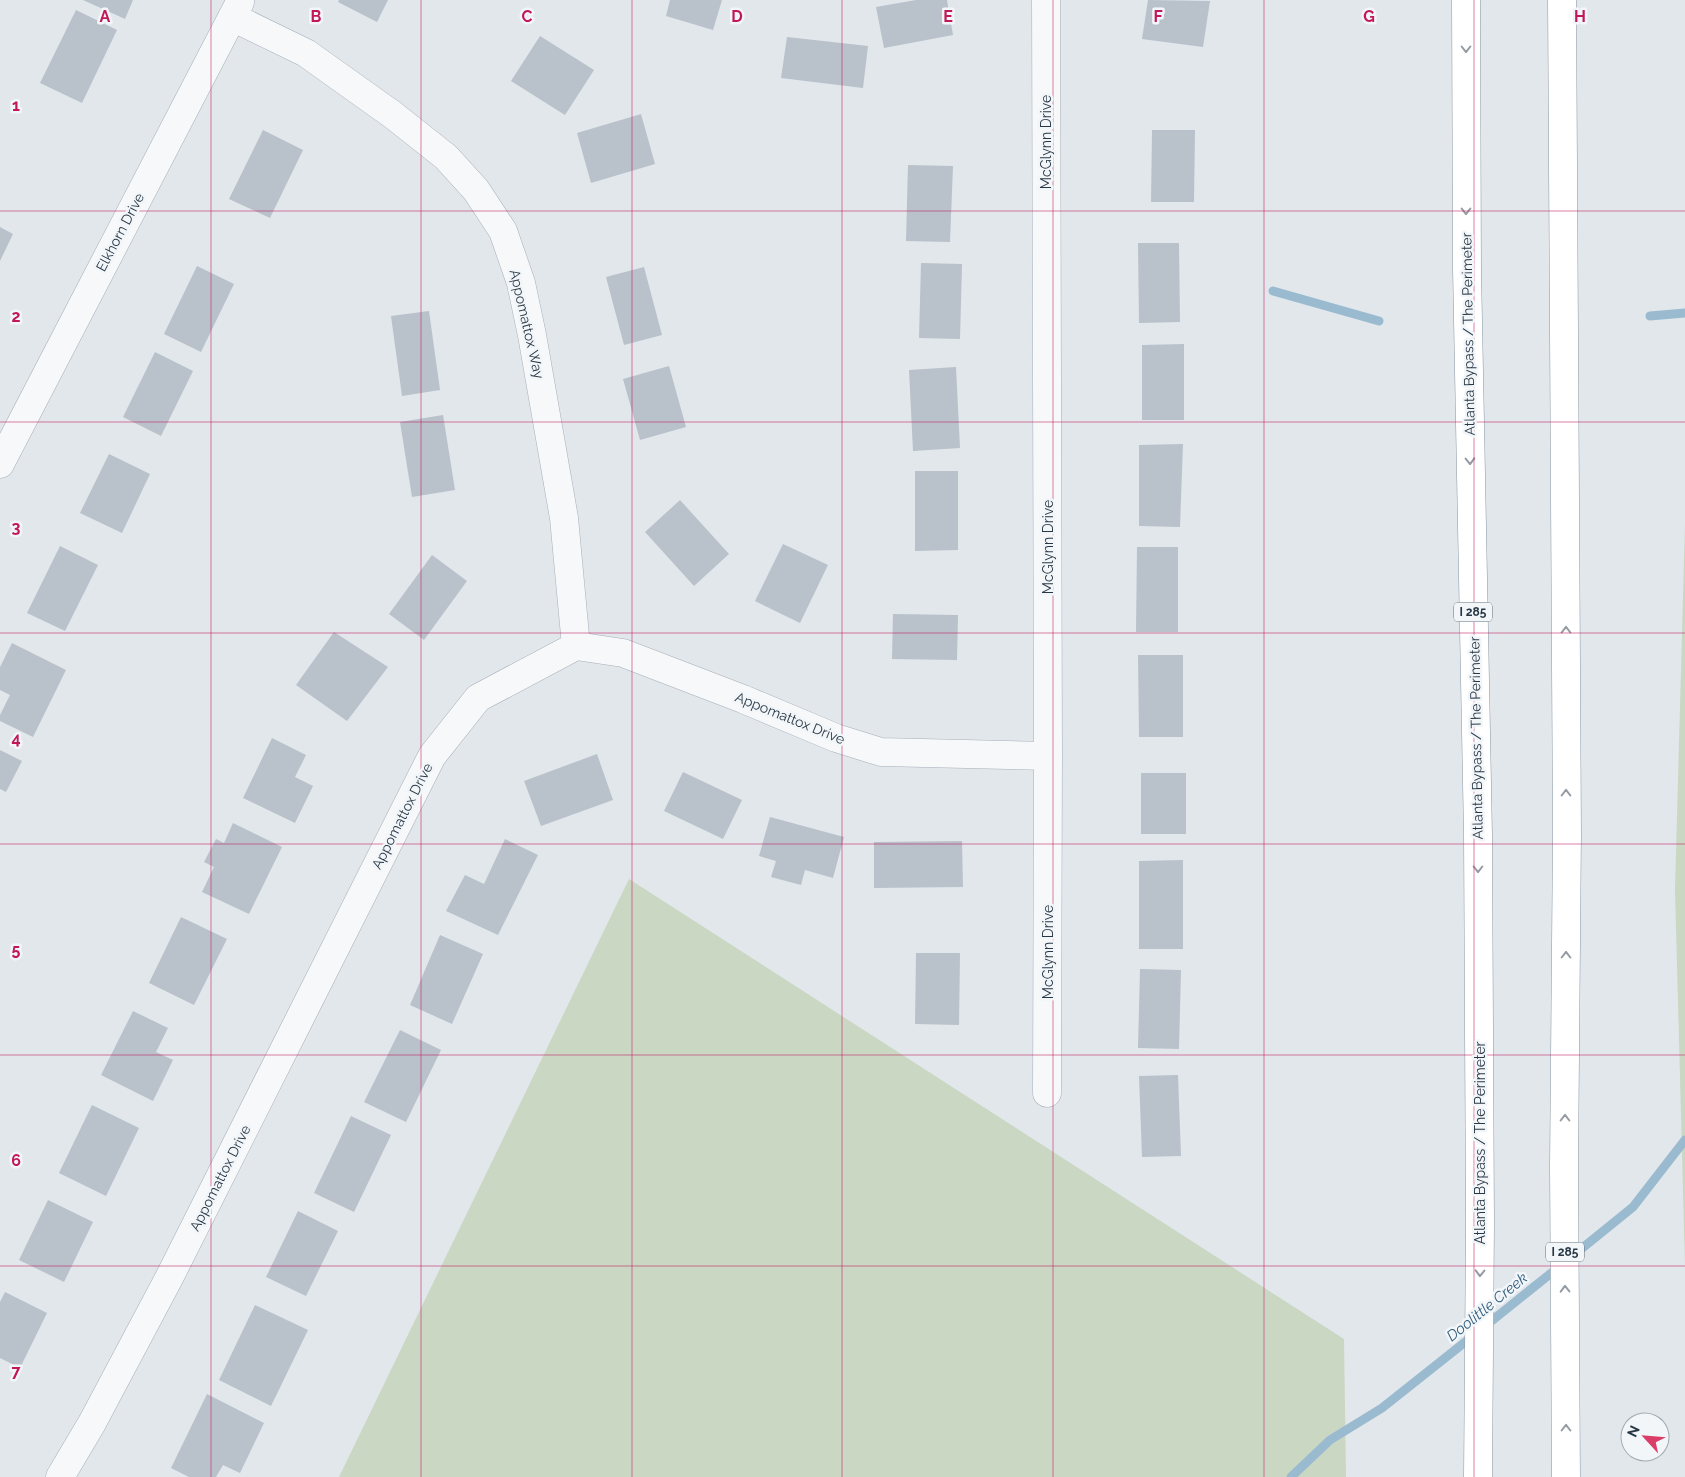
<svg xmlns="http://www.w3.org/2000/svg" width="1685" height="1477" viewBox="0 0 1685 1477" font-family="Raleway,sans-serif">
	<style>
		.green { fill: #cad7c3 }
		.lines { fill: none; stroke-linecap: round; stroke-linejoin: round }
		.stream { stroke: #9abbcf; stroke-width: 9 }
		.building { fill: #b9c1ca }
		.minor-casing { stroke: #a6afb7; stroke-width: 29 }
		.highway-casing { stroke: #8897a4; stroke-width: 29 }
		.minor { stroke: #f6f8fa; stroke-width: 28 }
		.highway { stroke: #fff; stroke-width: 28 }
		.oneway { stroke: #949ba2 }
		.grid { fill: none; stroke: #c2185b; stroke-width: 1; stroke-opacity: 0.55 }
		.labels { text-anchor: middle; stroke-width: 5; stroke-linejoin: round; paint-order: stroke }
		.shield { fill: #f2f6f9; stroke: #65707c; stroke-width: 1 }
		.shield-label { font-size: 12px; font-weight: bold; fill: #283746 }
		.street-label { font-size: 14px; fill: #283746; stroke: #f2f6f9 }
		.water-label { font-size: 15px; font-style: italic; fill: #2e5c7e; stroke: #f2f6f9 }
		.grid-label { font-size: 16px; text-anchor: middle; font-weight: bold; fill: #c2185b; stroke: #f2f6f9; stroke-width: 5; stroke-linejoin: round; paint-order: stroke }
	</style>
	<rect width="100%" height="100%" fill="#e2e7ec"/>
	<!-- green -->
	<path class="green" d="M1685,524V1266L1675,889Z
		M629,879L1344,1339L1346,1477H339Z"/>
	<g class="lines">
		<!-- stream -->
		<path class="stream" d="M1273,291L1379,321
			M1650,316L1685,313
			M1570,1258L1633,1207L1685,1140
			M1484,1327L1560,1266
			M1291,1477L1330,1440L1382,1408L1474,1335"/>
	</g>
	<!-- building -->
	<path class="building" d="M83,0H133L125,19Z
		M339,0H388L377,22L338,2Z
		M670,0H722L713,30L666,16Z
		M916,0H947L953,35L884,48L876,7Z
		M1148,0L1210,1L1203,47L1142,39Z
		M76,10L117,30L82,103L40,83Z
		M540,36L594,70L565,115L511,81Z
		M787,37L868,46L863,88L781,78Z
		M641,114L655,164L591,183L577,133Z
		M263,130L303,150L270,218L229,199Z
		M1152,130H1195L1194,202H1151Z
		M908,165L953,166L950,242L906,241Z
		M0,227L13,234L0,261Z
		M1138,243H1179L1180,322L1139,323Z
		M921,263L962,264L960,339L919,338Z
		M197,266L234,284L201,352L164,334Z
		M644,267L662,335L624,345L606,277Z
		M429,311L440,390L402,396L391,316Z
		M1184,344V420H1142V345Z
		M155,352L193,371L161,436L123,417Z
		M669,366L686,427L640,440L623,379Z
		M956,367L960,448L913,451L909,370Z
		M443,415L455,490L412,497L400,422Z
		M1183,444L1180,527L1139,526V445Z
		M109,454L150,474L122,533L80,513Z
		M915,471H958V550L915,551Z
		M680,500L729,554L694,586L645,532Z
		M783,544L828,565L800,623L755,601Z
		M60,546L98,565L65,631L27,613Z
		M1137,547H1178V632H1136Z
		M432,555L467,581L424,640L389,614Z
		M893,614L958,615L957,660L892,659Z
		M334,632L388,667L347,721L296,685Z
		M12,643L66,670L33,737L0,721V715L10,695L0,690V667Z
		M1138,655H1183V737H1139Z
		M272,738L306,755L295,777L313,786L295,823L243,798Z
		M0,750L22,761L6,792L0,789Z
		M597,754L613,800L541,826L524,781Z
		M683,772L742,800L723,839L664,811Z
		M1141,773H1186V834H1141Z
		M770,817L844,837L833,878L805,870L801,885L771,877L776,861L759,856Z
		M233,823L282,847L249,914L202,892L214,867L204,862L216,839L224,843Z
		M505,839L538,855L498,935L446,911L465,875L484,884Z
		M962,841L963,887L874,888V842Z
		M1183,860V949H1139V861Z
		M181,917L227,939L194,1005L149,983Z
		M440,935L483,954L452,1024L410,1005Z
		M916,953H960L959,1025L915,1024Z
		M1140,969L1181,970L1179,1049L1138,1048Z
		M133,1011L168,1028L156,1052L173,1060L153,1101L101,1075Z
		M400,1030L441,1050L406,1122L364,1102Z
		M1178,1075L1181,1156L1142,1157L1139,1076Z
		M92,1105L139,1128L106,1196L59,1173Z
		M351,1116L391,1135L354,1212L314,1193Z
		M48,1200L93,1222L64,1282L19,1260Z
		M298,1211L338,1231L306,1296L266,1277Z
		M5,1292L47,1313L20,1368L0,1358V1302Z
		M255,1305L308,1330L271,1406L219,1380Z
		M207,1394L264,1423L240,1473L223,1465L216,1477H189L171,1468Z"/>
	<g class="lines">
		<!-- minor casing -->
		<g class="minor-casing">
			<path id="minor" d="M1046,0L1048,756L1047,1093
				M232,17L306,53L393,115L446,157L476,190L503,231L521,283L532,335L564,518L576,646
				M0,464L240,2
				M60,1477L92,1423L169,1278L432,756L478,698L576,646L623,653L743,699L836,738L881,752L1048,756"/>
		</g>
		<!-- highway casing -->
		<g class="highway-casing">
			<path id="highway" d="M1466,0L1467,269L1478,835L1480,1224L1478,1477
				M1562,0L1567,833L1564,1167L1566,1477"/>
		</g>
		<!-- minor -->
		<use href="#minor" class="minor"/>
		<!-- highway -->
		<use href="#highway" class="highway"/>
	</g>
	<!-- one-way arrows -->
	<defs><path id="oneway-chevron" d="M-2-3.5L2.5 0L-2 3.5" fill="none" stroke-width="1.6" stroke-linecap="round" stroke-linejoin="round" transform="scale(1.25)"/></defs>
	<g class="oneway">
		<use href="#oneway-chevron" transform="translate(1466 49) rotate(90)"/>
		<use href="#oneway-chevron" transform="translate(1466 211) rotate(90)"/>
		<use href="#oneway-chevron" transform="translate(1470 461) rotate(89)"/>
		<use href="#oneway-chevron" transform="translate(1566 630) rotate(-90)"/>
		<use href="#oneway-chevron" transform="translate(1566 793) rotate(-90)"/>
		<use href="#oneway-chevron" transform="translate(1478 869) rotate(90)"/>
		<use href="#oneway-chevron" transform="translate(1566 955) rotate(-90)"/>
		<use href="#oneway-chevron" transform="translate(1565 1118) rotate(-90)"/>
		<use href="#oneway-chevron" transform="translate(1480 1273) rotate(91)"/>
		<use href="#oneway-chevron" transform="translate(1565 1289) rotate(-91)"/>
		<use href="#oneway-chevron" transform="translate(1566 1428) rotate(-90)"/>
	</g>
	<!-- grid -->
	<path class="grid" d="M211,0V1477M421,0V1477M632,0V1477M842,0V1477M1053,0V1477M1264,0V1477M1474,0V1477M0,211H1685M0,422H1685M0,633H1685M0,844H1685M0,1055H1685M0,1266H1685"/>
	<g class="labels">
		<!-- shield labels -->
		<g class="shield">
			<rect x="1454" y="602.5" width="38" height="19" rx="4"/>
			<rect x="1546" y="1242.5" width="38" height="19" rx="4"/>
		</g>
		<g class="shield-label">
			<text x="1473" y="616">I 285</text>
			<text x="1565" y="1256">I 285</text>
		</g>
		<!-- street labels -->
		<g class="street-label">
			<text transform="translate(1046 142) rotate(-90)" y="5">McGlynn Drive</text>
			<text transform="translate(120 232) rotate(-62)" y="5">Elkhorn Drive</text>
			<text transform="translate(527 324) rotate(77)" y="5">Appomattox Way</text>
			<text transform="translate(1468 334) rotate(-91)" y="5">Atlanta Bypass / The Perimeter</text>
			<text transform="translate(1048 547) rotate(-90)" y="5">McGlynn Drive</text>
			<text transform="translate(790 718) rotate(22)" y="5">Appomattox Drive</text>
			<text transform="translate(1476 738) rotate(-91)" y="5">Atlanta Bypass / The Perimeter</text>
			<text transform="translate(402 816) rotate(-63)" y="5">Appomattox Drive</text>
			<text transform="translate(1048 952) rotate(-90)" y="5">McGlynn Drive</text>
			<text transform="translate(1480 1143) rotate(-90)" y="5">Atlanta Bypass / The Perimeter</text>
			<text transform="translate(220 1178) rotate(-63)" y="5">Appomattox Drive</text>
		</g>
		<!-- water labels -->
		<g class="water-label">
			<text transform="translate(1487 1307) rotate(-39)" y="5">Doolittle Creek</text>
		</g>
	</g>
	<g class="grid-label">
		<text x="105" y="22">A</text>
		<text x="316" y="22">B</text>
		<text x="527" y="22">C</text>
		<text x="737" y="22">D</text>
		<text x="948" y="22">E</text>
		<text x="1158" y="22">F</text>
		<text x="1369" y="22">G</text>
		<text x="1580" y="22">H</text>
		<text x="16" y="111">1</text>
		<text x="16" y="322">2</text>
		<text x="16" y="533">3</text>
		<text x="16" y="744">4</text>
		<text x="16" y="955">5</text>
		<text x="16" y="1166">6</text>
		<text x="16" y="1377">7</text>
	</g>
	<!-- north arrow -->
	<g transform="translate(1645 1437) rotate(296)"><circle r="24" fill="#f2f6f9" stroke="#a1aab1"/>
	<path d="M0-4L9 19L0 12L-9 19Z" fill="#db3d69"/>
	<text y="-8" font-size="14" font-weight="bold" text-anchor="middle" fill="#283746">N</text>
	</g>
</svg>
